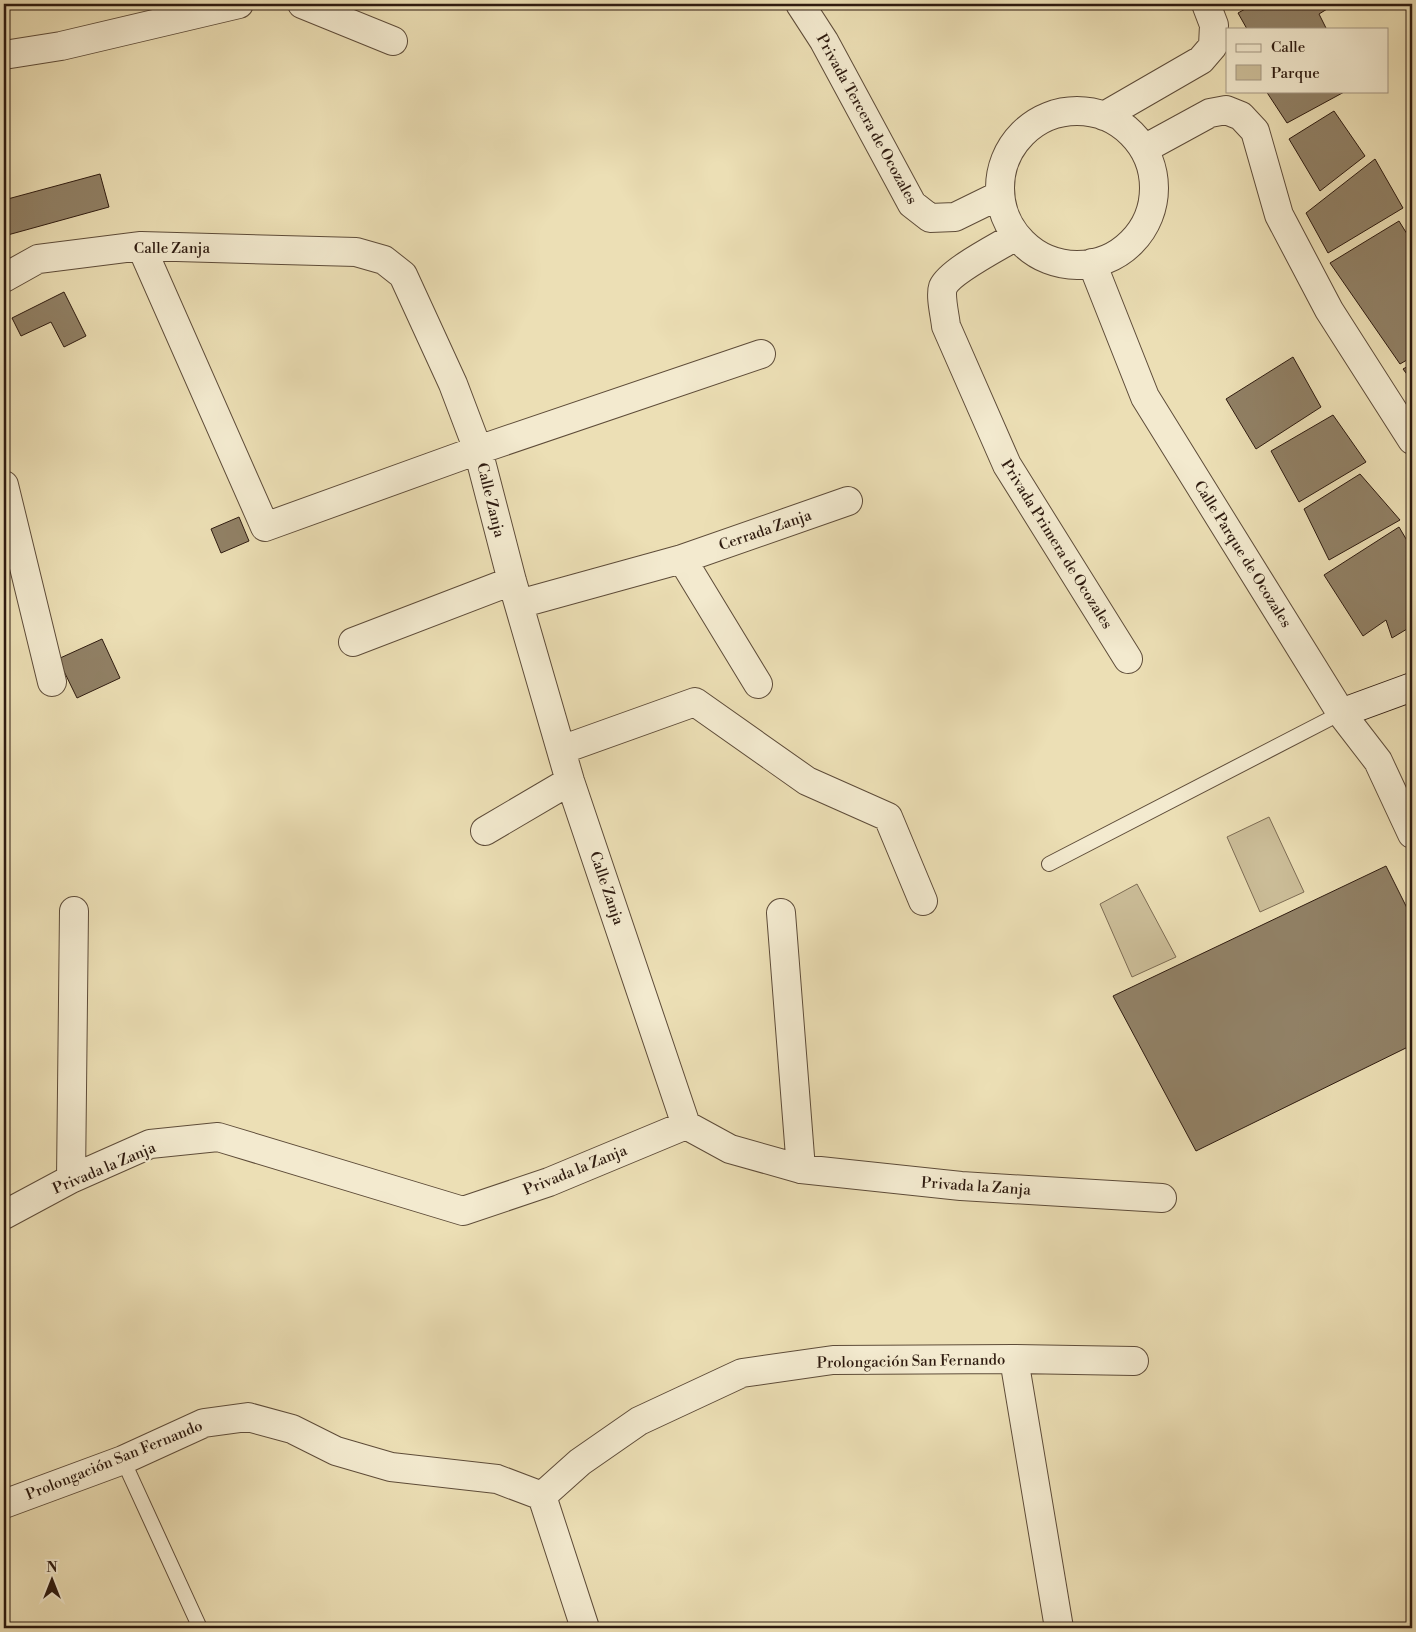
<svg xmlns="http://www.w3.org/2000/svg" width="1416" height="1632" viewBox="0 0 1416 1632" font-family="'Libre Bodoni',serif">
	<style>
		.green { fill: #ccbe99; stroke: #7d6c54 }
		.building { fill: #918166; stroke: #2e1b10 }
		.lines { fill: none; stroke-linecap: round; stroke-linejoin: round }
		.lane-casing { stroke: #5e4c39; stroke-width: 16 }
		.street-casing { stroke: #5e4c39; stroke-width: 30 }
		.secondary-casing { stroke: #2e1b10; stroke-width: 30 }
		.lane { stroke: #f3eacf; stroke-width: 14 }
		.street { stroke: #f3eacf; stroke-width: 28 }
		.secondary { stroke: #f3eacf; stroke-width: 28 }
		.labels { text-anchor: middle; stroke-width: 4.5; stroke-linejoin: round; paint-order: stroke }
		.street-label { font-size: 15px; fill: #2e1b10; stroke: #f3eacf }
	</style>
	<rect width="100%" height="100%" fill="#ecdfb5"/>
	<filter id="stains"><feTurbulence type="fractalNoise" baseFrequency=".004" numOctaves="4"/><feColorMatrix values="0 0 0 0 .2 0 0 0 0 .09 0 0 0 0 .02 0 0 0 .5 -.17"/></filter>
	<radialGradient id="worn" r=".72"><stop offset=".6" stop-color="#630" stop-opacity="0"/><stop offset="1" stop-color="#630" stop-opacity=".3"/></radialGradient>
	<!-- green -->
	<path class="green" d="M1269,817L1304,892L1260,912L1227,837Z
		M1137,884L1176,957L1132,977L1100,904Z"/>
	<!-- building -->
	<path class="building" d="M1254,4H1330L1332,6L1319,14L1326,28L1324,29H1247L1238,13Z
		M1266,91H1346L1287,123Z
		M1334,111L1365,156L1320,191L1289,139Z
		M1375,159L1403,208L1328,253L1306,213Z
		M100,174L109,207L4,236V200Z
		M1399,221L1412,242V357L1400,364L1330,263Z
		M64,292L86,336L64,347L51,322L21,336L12,318Z
		M1293,357L1321,407L1256,449L1226,399Z
		M1412,364V381L1403,369Z
		M1333,415L1366,462L1299,502L1271,451Z
		M1360,474L1400,520L1329,560L1304,509Z
		M239,517L249,541L221,553L211,529Z
		M1399,527L1412,549V626L1392,638L1386,620L1363,636L1324,575Z
		M102,639L120,678L77,698L58,659Z
		M1386,866L1412,918V1045L1196,1151L1113,996Z"/>
	<g class="lines">
		<!-- lane casing -->
		<g class="lane-casing">
			<path id="lane" d="M1049,864L1341,713
				M123,1460L200,1628"/>
		</g>
		<!-- street casing -->
		<g class="street-casing">
			<path id="street" d="M302,4L393,41
				M800,4L824,41L912,204L930,218L955,217L1000,195
				M4,55L61,46L239,4
				M1000 188a77 77 0 1 1 154 0a77 77 0 1 1-154 0Z
				M1104,116L1201,60L1213,46L1214,25L1206,4
				M1144,149L1210,113L1226,110L1241,116L1255,131L1279,215L1329,310L1412,440
				M1016,236C1000,246 950,271 943,287C940,296 945,316 946,326L1007,465L1128,659
				M141,246L265,527L478,450L761,354
				M1092,263L1145,397L1341,713L1378,761L1412,834
				M4,278L38,259L141,246L356,252L384,260L403,275L453,384L478,450L512,581L570,781L686,1125
				M4,485L52,682
				M682,559L758,684
				M519,604L682,559L848,501
				M353,642L512,581
				M561,750L695,702L807,781L888,817L923,901
				M485,831L570,781
				M781,913L801,1169
				M71,1179L74,911
				M4,1215L71,1179L150,1144L218,1137L463,1211L549,1182L686,1125L730,1149L801,1169L961,1186L1162,1198
				M1014,1359L1059,1628
				M542,1496L585,1628
				M4,1504L123,1460L204,1423L248,1417L292,1429L336,1451L391,1467L497,1479L542,1496L580,1462L639,1421L742,1373L833,1360L1014,1359L1134,1361"/>
		</g>
		<!-- secondary casing -->
		<g class="secondary-casing">
			<path id="secondary" d="M1341,713L1412,687"/>
		</g>
		<!-- lane -->
		<use href="#lane" class="lane"/>
		<!-- street -->
		<use href="#street" class="street"/>
		<!-- secondary -->
		<use href="#secondary" class="secondary"/>
	</g>
	<g class="labels">
		<!-- street labels -->
		<g class="street-label">
			<text transform="translate(867 119) rotate(61)" y="5">Privada Tercera de Ocozales</text>
			<text x="172" y="253">Calle Zanja</text>
			<text transform="translate(491 500) rotate(76)" y="5">Calle Zanja</text>
			<text transform="translate(765 530) rotate(-19)" y="5">Cerrada Zanja</text>
			<text transform="translate(1057 544) rotate(58)" y="5">Privada Primera de Ocozales</text>
			<text transform="translate(1243 554) rotate(58)" y="5">Calle Parque de Ocozales</text>
			<text transform="translate(607 888) rotate(71)" y="5">Calle Zanja</text>
			<text transform="translate(104 1168) rotate(-23)" y="5">Privada la Zanja</text>
			<text transform="translate(575 1170) rotate(-22)" y="5">Privada la Zanja</text>
			<text transform="translate(976 1186) rotate(4)" y="5">Privada la Zanja</text>
			<text transform="translate(911 1361) rotate(-1)" y="5">Prolongación San Fernando</text>
			<text transform="translate(114 1460) rotate(-22)" y="5">Prolongación San Fernando</text>
		</g>
	</g>
	<!-- margin -->
	<rect width="1416" height="1632" fill="none" stroke="#ecdfb5" stroke-width="20"/>
	<rect x="5" y="5" width="1406" height="1622" fill="none" stroke="#2e1b10" stroke-width="2.5"/>
	<rect x="10" y="10" width="1396" height="1612" fill="none" stroke="#2e1b10"/>
	<!-- legend -->
	<rect x="1226" y="28" width="162" height="65" fill="#f3eacf" stroke="#a49783"/>
	<rect x="1236" y="44" width="25" height="8" fill="#f3eacf" stroke="#a49783"/>
	<text x="1271" y="52" font-size="15" fill="#2e1b10">Calle</text>
	<rect x="1236" y="65" width="25" height="15" fill="#ccbe99" stroke="#a49783"/>
	<text x="1271" y="78" font-size="15" fill="#2e1b10">Parque</text>
	<!-- north arrow -->
	<g transform="translate(52 1580)" stroke="#f3eacf" stroke-width="4" paint-order="stroke">
	<path d="M0-4L9 19L0 12L-9 19Z" fill="#2e1b10"/>
	<text y="-8" font-size="14" font-weight="bold" text-anchor="middle" fill="#2e1b10">N</text>
	</g>
	<rect width="100%" height="100%" filter="url(#stains)"/>
	<rect width="100%" height="100%" fill="url(#worn)"/>
</svg>
